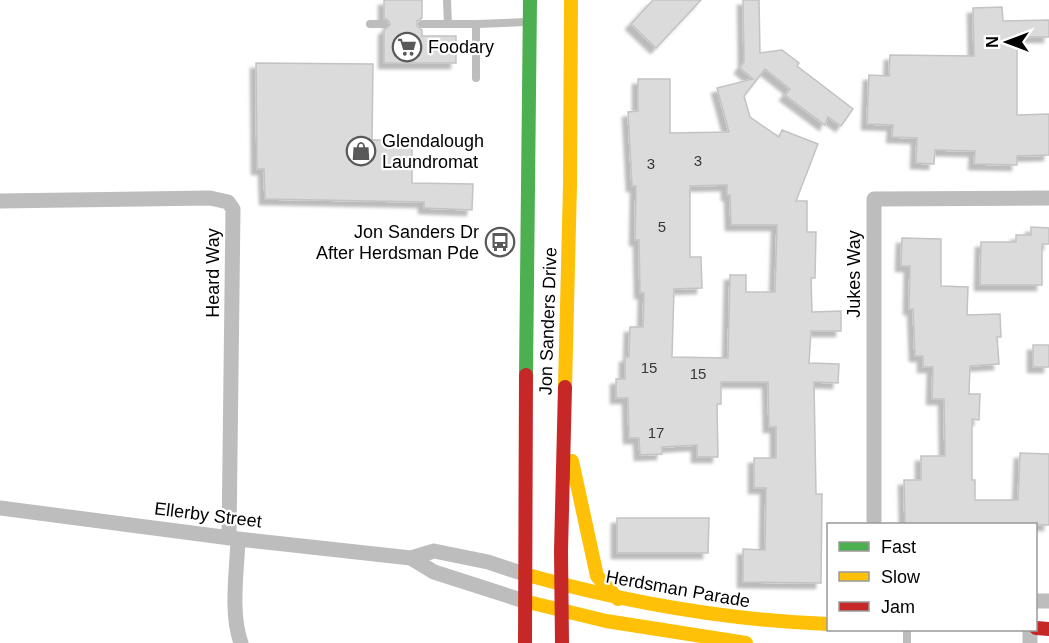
<svg xmlns="http://www.w3.org/2000/svg" width="1049" height="643" viewBox="0 0 1049 643" font-family="Helvetica,sans-serif">
	<style>
		.building { fill: #dbdbdb; stroke: #c3c3c3; stroke-width: 1.5; fill-rule: evenodd; filter: url(#shadow) }
		.lines { fill: none; stroke-linecap: round; stroke-linejoin: round }
		.lane { stroke: #bdbdbd; stroke-width: 8 }
		.street { stroke: #bdbdbd; stroke-width: 15 }
		.fast { stroke: #4caf50; stroke-width: 14 }
		.slow { stroke: #ffc107; stroke-width: 14 }
		.jam { stroke: #c62828; stroke-width: 14 }
		.labels { text-anchor: middle; stroke-width: 4.5; stroke-linejoin: round; paint-order: stroke }
		.number-label { font-size: 15px; fill: #373737 }
		.poi-label { font-size: 18px; fill: #000; stroke: #fff; text-anchor: start }
		.street-label { font-size: 18px; fill: #000; stroke: #fff }
	</style>
	<defs>
		<filter id="shadow"><feDropShadow dx="-5.5" dy="5.5" stdDeviation="1.5" flood-color="#0004"/></filter>
	</defs>
	<rect width="100%" height="100%" fill="#fff"/>
	<!-- building -->
	<path class="building" d="M384,0H422V18L417,21V26L422,30V36H456V63H384V30L390,25L389,21L384,18Z
		M653,0H701L656,48L631,24Z
		M743,0H759L760,53L782,50L799,63L797,66L853,109L841,126L828,117L825,125L785,95L790,89L765,69L744,96L750,117L779,137L782,130L818,144L796,201H807V232H816L815,278H811L812,312L841,311V331H811L809,363L839,364L838,383L814,382L816,494H822L821,583L743,582V549L765,550L766,488H754V458H776V427H769L768,382H721V404H717L718,457H697V445L662,447V454L640,455L639,438H629L628,398H616V379H625V357H629L630,327H643L644,293H640L639,240H635L636,186H632L628,112L638,111V79H670V133L729,132L717,88L753,79L740,68L744,62ZM727,185V195H730L731,225H777L775,292H746V275H730L728,358L672,357L674,289L702,288L701,257H690V186Z
		M1002,7L1003,21L1049,20V37H1024V40H1017V115L1049,114V155L1017,156V165L974,164L975,151L935,150L934,164L916,163L917,138L892,137L893,125L867,124L869,75L889,76L890,55L974,56L973,8Z
		M256,63L373,64L372,140H412V183L473,184L472,210L424,208V202L265,199L264,169H257Z
		M1031,227L1049,228V244H1042V285H980L981,242H1016V235H1031Z
		M902,238L941,239V286L968,287L967,315L1000,314L1001,337H997L999,364L970,366L969,394H980L979,420L972,419V480H975V500H1018L1020,453L1049,454V525L905,524L904,480H921V456H945L944,399H932L933,367H923V356H915L913,309H909L910,266H901Z
		M1033,345H1049V367H1033Z
		M617,518H709L708,553H617Z"/>
	<g class="lines">
		<!-- lane -->
		<path class="lane" d="M447,0L448,24
			M370,24H384
			M422,24H476
			M476,78V24L526,22
			M907,630V643"/>
		<!-- street -->
		<path class="street" d="M0,201L210,198L228,202L233,209L229,538
			M0,508L238,539L411,558L434,551L488,562L524,574
			M874,524V199L1049,198
			M238,539C237,571 230,613 241,643
			M411,558L434,572L524,601
			M1036,601H1049
			M1030,643V630"/>
		<!-- fast -->
		<path class="fast" d="M526,375L530,0"/>
		<!-- slow -->
		<path class="slow" d="M565,387L570,185L571,0
			M572,461L597,576L618,599
			M524,574C624,602 724,620 828,624
			M524,601L606,621L746,643"/>
		<!-- jam -->
		<path class="jam" d="M1036,628L1049,629
			M525,643L526,375
			M562,643L561,551L565,387"/>
	</g>
	<!-- icons -->
	<defs>
		<g id="supermarket-ring" transform="scale(1.5)"><circle r="9.5" fill="#fff" stroke="#595959" stroke-width="1.5"/><path d="M-6-5.5h2.5l.6 2H6L4.5 2H-2.5L-4.4-4H-6ZM-1.5 3.2a1.3 1.3 0 1 0 .1 0ZM3 3.2a1.3 1.3 0 1 0 .1 0Z" fill="#595959"/></g>
		<g id="shop-ring" transform="scale(1.5)"><circle r="9.5" fill="#fff" stroke="#595959" stroke-width="1.5"/><path d="M-5-2.5h2.3a2.7 3.5 0 0 1 5.4 0H5L5.5 6h-11ZM-1.5-2.5h3a1.5 2.3 0 0 0-3 0Z" fill="#595959"/></g>
		<g id="bus-ring" transform="scale(1.5)"><circle r="9.5" fill="#fff" stroke="#595959" stroke-width="1.5"/><path d="M-5-6H5V4H4V6H2V4H-2V6H-4V4H-5ZM-3.5-4V0h7V-4ZM-3.5 1.2v1.5H-2V1.2ZM2 1.2v1.5H3.5V1.2Z" fill="#595959"/></g>
	</defs>
	<g fill-rule="evenodd">
		<use href="#supermarket-ring" x="407" y="47"/>
		<use href="#shop-ring" x="361" y="151"/>
		<use href="#bus-ring" x="500" y="242"/>
	</g>
	<g class="labels">
		<!-- number labels -->
		<g class="number-label">
			<text x="698" y="166">3</text>
			<text x="651" y="169">3</text>
			<text x="662" y="232">5</text>
			<text x="649" y="373">15</text>
			<text x="698" y="379">15</text>
			<text x="656" y="438">17</text>
		</g>
		<!-- poi labels -->
		<g class="poi-label">
			<text x="428" y="53">Foodary</text>
			<text x="382" y="147">Glendalough<tspan x="382" dy="21">Laundromat</tspan></text>
			<text x="479" y="238" text-anchor="end">Jon Sanders Dr<tspan x="479" dy="21">After Herdsman Pde</tspan></text>
		</g>
		<!-- street labels -->
		<g class="street-label">
			<text transform="translate(213 273) rotate(-90)" y="6">Heard Way</text>
			<text transform="translate(854 274) rotate(-90)" y="6">Jukes Way</text>
			<text transform="translate(548 321) rotate(-88)" y="6">Jon Sanders Drive</text>
			<text transform="translate(208 515) rotate(7)" y="6">Ellerby Street</text>
			<text transform="translate(678 589) rotate(10)" y="6">Herdsman Parade</text>
		</g>
	</g>
	<!-- legend -->
	<rect x="827" y="523" width="210" height="108" fill="#ffffff" stroke="#999999" stroke-width="1.5"/>
	<rect x="839" y="542" width="30" height="9" fill="#4caf50" stroke="#999999" stroke-width="1.5"/>
	<text x="881" y="553" font-size="18" fill="#000000">Fast</text>
	<rect x="839" y="572" width="30" height="9" fill="#ffc107" stroke="#999999" stroke-width="1.5"/>
	<text x="881" y="583" font-size="18" fill="#000000">Slow</text>
	<rect x="839" y="602" width="30" height="9" fill="#c62828" stroke="#999999" stroke-width="1.5"/>
	<text x="881" y="613" font-size="18" fill="#000000">Jam</text>
	<!-- north arrow -->
	<g transform="translate(1007 42) rotate(270)" stroke="#ffffff" stroke-width="4.5" paint-order="stroke">
	<path d="M0-4.5L10 22L0 15L-10 22Z" fill="#000000"/>
	<text y="-9" font-size="16" font-weight="bold" text-anchor="middle" fill="#000000">N</text>
	</g>
</svg>
